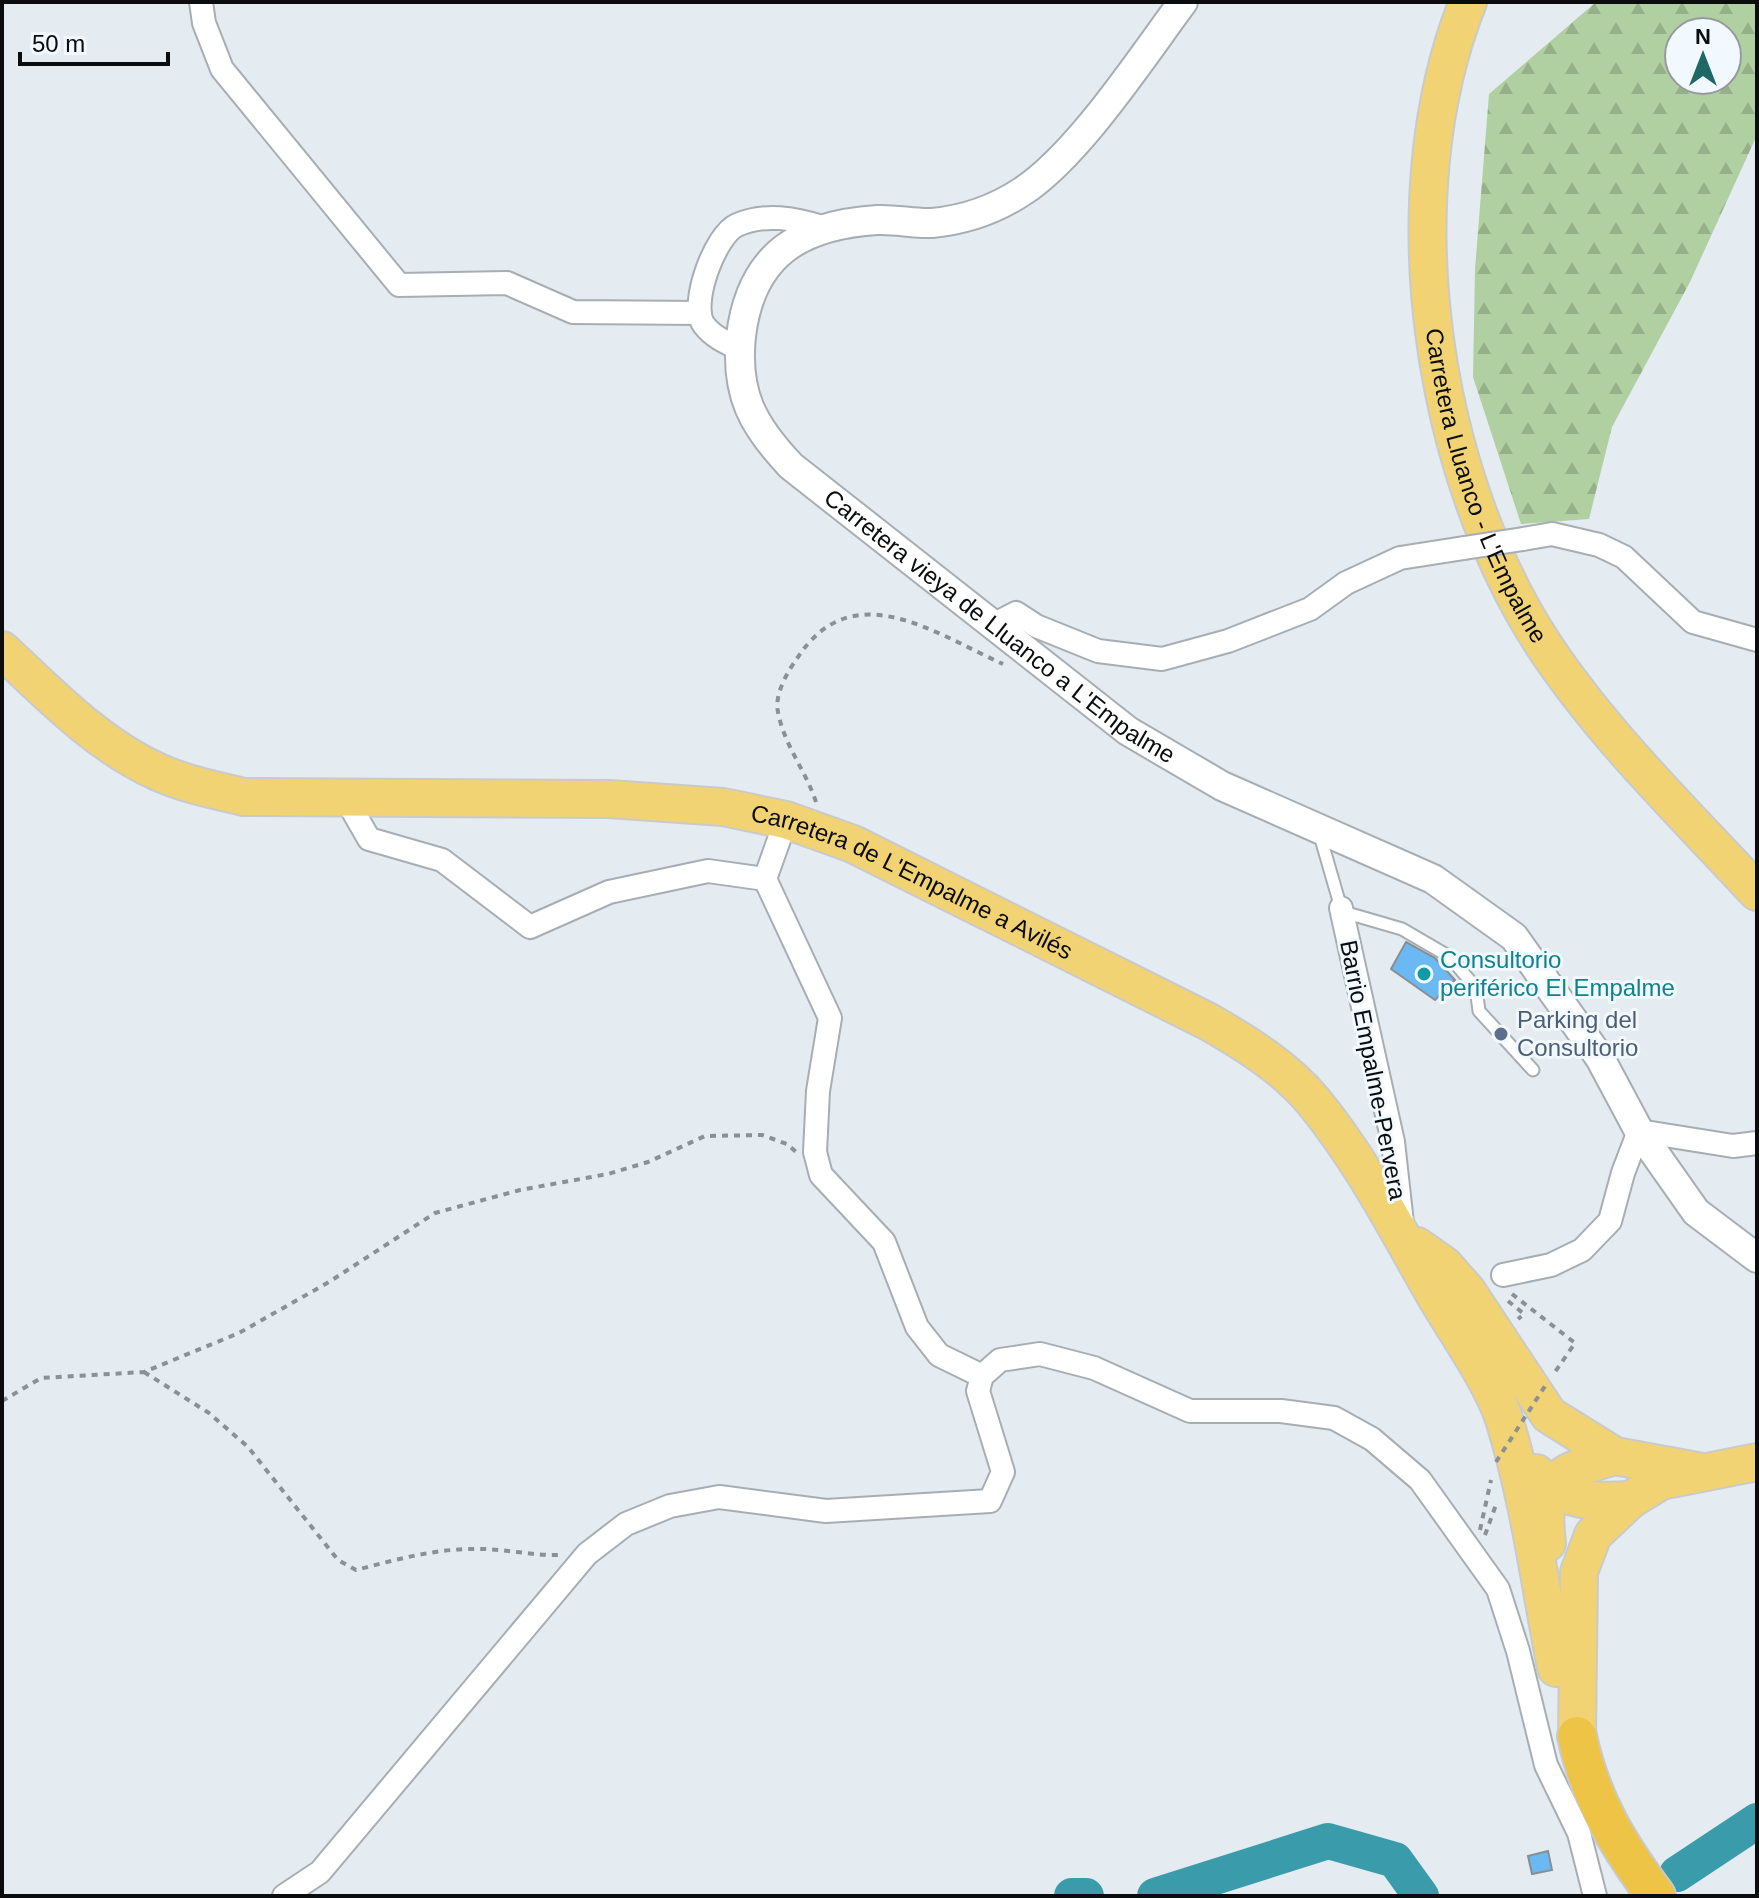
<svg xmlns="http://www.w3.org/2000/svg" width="1759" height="1898" viewBox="0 0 1759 1898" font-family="Helvetica,sans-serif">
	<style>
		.forest { fill: url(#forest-firs); fill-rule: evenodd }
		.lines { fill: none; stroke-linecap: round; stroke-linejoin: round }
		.river { stroke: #3a9caa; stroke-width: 36 }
		.building { fill: #6bb9f3; stroke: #888f94; stroke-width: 2 }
		.service-casing { stroke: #a7aeb3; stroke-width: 15 }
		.minor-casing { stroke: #a7aeb3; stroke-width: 26 }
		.tertiary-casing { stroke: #a7aeb3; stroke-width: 32 }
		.primary-casing { stroke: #c9caca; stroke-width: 40 }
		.trunk-casing { stroke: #c9caca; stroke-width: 42 }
		.path { stroke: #8b9094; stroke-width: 4; stroke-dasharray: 6 6; stroke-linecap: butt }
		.service { stroke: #fff; stroke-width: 11 }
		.minor { stroke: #fff; stroke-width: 22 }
		.tertiary { stroke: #fff; stroke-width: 28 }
		.primary { stroke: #f2d374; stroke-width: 36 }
		.trunk { stroke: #eec446; stroke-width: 38 }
		.minor-bridge-casing { stroke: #a7aeb3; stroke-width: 26; stroke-linecap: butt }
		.path-bridge { stroke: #8b9094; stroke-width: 4; stroke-dasharray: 6 6; stroke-linecap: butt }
		.minor-bridge { stroke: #fff; stroke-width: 22 }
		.culture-dot { fill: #0f9aa8; stroke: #f1f9fe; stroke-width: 3 }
		.service-dot { fill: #5c6f8a; stroke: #f1f9fe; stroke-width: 3 }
		.labels { text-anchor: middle; stroke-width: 6; stroke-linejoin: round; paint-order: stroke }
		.street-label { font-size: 24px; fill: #0a0c0e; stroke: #f1f9fe }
		.culture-label { font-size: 24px; fill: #0d838f; stroke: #f1f9fe; text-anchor: start }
		.service-label { font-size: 24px; fill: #4e5e75; stroke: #f1f9fe; text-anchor: start }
	</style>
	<defs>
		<pattern id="forest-firs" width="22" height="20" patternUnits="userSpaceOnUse" patternTransform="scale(2)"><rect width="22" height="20" fill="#b0d0a1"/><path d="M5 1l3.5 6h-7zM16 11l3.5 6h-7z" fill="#96b189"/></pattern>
	</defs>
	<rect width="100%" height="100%" fill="#e4ebf1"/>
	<!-- forest -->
	<path class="forest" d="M1596,2H1757V135L1690,282L1612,427L1589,519L1521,524L1473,377L1475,269L1489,94ZM1679,32H1727V80H1679Z"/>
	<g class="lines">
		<!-- river -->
		<path class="river" d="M1677,1874L1757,1821
			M1072,1896H1086
			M1155,1896L1328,1841L1395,1860L1421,1896"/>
	</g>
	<!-- building -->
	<path class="building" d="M1406,942L1435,958L1455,980L1435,1000L1391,969Z
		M1548,1851L1552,1870L1532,1874L1528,1856Z"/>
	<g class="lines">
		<!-- service casing -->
		<g class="service-casing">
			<path id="service" d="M1319,832L1341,908L1347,913L1402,929L1450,957L1476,988L1479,1011L1533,1070"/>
		</g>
		<!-- minor casing -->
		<g class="minor-casing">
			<path id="minor" d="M201,2L204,23L222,69L399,285L507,283L573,312L700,313
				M740,349C727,343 713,337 704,325C689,305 715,235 737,225C765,213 794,218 822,227
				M1523,539L1552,534L1599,545L1624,557L1693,622L1757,640
				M993,625L1016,613L1036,626L1098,651L1162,659L1228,641L1310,609L1346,583L1400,558L1464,548
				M346,799L369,839L442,860L530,927L609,892L708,871L765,879
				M786,820L765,879L830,1018L818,1091L815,1152L821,1175L884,1242L917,1327L939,1355L982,1376
				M1341,908L1393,1142L1402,1223
				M1503,1275L1551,1265L1582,1250L1610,1221L1623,1173L1639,1131L1733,1146L1757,1143
				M284,1896L320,1872L587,1554L626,1524L670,1506L719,1497L826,1511L990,1501L1003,1472L978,1391L982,1376L1000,1360L1040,1354L1094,1368L1190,1411H1281L1334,1418L1372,1439L1420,1480L1498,1589L1518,1651L1546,1765L1579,1833L1595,1896"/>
		</g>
		<!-- tertiary casing -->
		<g class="tertiary-casing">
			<g id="tertiary">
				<path id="s1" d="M1183,2C1142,57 1079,154 1023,191C996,209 964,220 932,223C914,224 896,219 877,220C800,225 751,254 741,336C735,394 753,426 791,466L1128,731L1222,786L1433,879L1514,937L1600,1058L1639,1131L1696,1212L1757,1258"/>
			</g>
		</g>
		<!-- primary casing -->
		<g class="primary-casing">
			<g id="primary">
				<path id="s2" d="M1468,2C1390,196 1430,470 1543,644C1602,734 1684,813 1757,892"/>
				<path id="s3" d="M2,650C49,694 97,744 156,771C184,784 214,790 244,797L609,799L723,807L786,820L853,844L1209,1022C1247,1044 1286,1068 1314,1102C1363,1162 1398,1231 1436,1297C1456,1331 1492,1382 1504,1419C1529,1499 1540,1585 1556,1668"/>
				<path d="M1417,1246L1444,1265L1467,1291L1549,1415L1615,1456L1702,1472"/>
				<path d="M1536,1473C1566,1503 1590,1502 1630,1500"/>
				<path d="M1547,1543C1539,1477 1558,1473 1615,1456"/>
				<path d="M1577,1736L1579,1572L1593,1535L1630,1500L1661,1481L1757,1462"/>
			</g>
		</g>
		<!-- trunk casing -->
		<g class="trunk-casing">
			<path id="trunk" d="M1577,1736C1590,1799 1618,1845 1656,1896"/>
		</g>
		<!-- path -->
		<path class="path" d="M816,802C806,771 784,745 778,712C774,694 788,671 798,657C853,574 934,633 1003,664
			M1512,1294L1575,1343L1553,1375
			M1508,1301L1524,1314L1518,1319
			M144,1372L209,1413L248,1447L338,1560L356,1570C395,1560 433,1549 473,1549C503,1548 531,1556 561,1555
			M2,1401L41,1378L144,1372L239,1333L329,1282L435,1213L520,1190L608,1174L648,1162L705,1136L762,1135L787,1144L796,1152
			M1480,1530L1491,1480
			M1485,1535L1497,1502"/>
		<!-- service -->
		<use href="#service" class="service"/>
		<!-- minor -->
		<use href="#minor" class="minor"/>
		<!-- tertiary -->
		<use href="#tertiary" class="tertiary"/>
		<!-- primary -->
		<use href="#primary" class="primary"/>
		<!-- trunk -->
		<use href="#trunk" class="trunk"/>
		<!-- minor-bridge casing -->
		<g class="minor-bridge-casing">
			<path id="minor-bridge" d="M1464,548L1523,539"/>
		</g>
		<!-- path-bridge -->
		<path class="path-bridge" d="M1496,1462L1547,1383"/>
		<!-- minor-bridge -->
		<use href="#minor-bridge" class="minor-bridge"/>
	</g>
	<!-- markers -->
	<circle class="culture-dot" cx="1424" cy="974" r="8"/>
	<circle class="service-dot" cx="1501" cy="1034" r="8"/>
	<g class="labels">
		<!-- street labels -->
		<g class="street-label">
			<text dy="8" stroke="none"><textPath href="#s2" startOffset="498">Carretera Lluanco - L'Empalme</textPath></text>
			<text dy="8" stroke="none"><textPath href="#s1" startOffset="1008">Carretera vieya de Lluanco a L'Empalme</textPath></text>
			<text dy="8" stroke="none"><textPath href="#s3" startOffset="972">Carretera de L'Empalme a Avilés</textPath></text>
			<text transform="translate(1373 1070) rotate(79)" y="8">Barrio Empalme-Pervera</text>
		</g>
		<!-- culture labels -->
		<g class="culture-label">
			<text x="1440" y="968">Consultorio<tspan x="1440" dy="28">periférico El Empalme</tspan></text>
		</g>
		<!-- service labels -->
		<g class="service-label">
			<text x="1517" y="1028">Parking del<tspan x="1517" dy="28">Consultorio</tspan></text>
		</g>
	</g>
	<!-- border -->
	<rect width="1759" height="1898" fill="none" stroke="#0a0c0e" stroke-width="8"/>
	<!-- north arrow -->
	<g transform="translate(1703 56)"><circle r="38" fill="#f1f9fe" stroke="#959a9e" stroke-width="2"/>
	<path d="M0-6L14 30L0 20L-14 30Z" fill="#1e6965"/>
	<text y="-12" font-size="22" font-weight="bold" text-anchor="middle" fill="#0a0c0e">N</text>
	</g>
	<!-- scale -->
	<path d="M20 52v12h148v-12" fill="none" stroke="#0a0c0e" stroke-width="4"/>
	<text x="32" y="52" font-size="24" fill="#0a0c0e" stroke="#f1f9fe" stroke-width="6" paint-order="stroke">50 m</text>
</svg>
